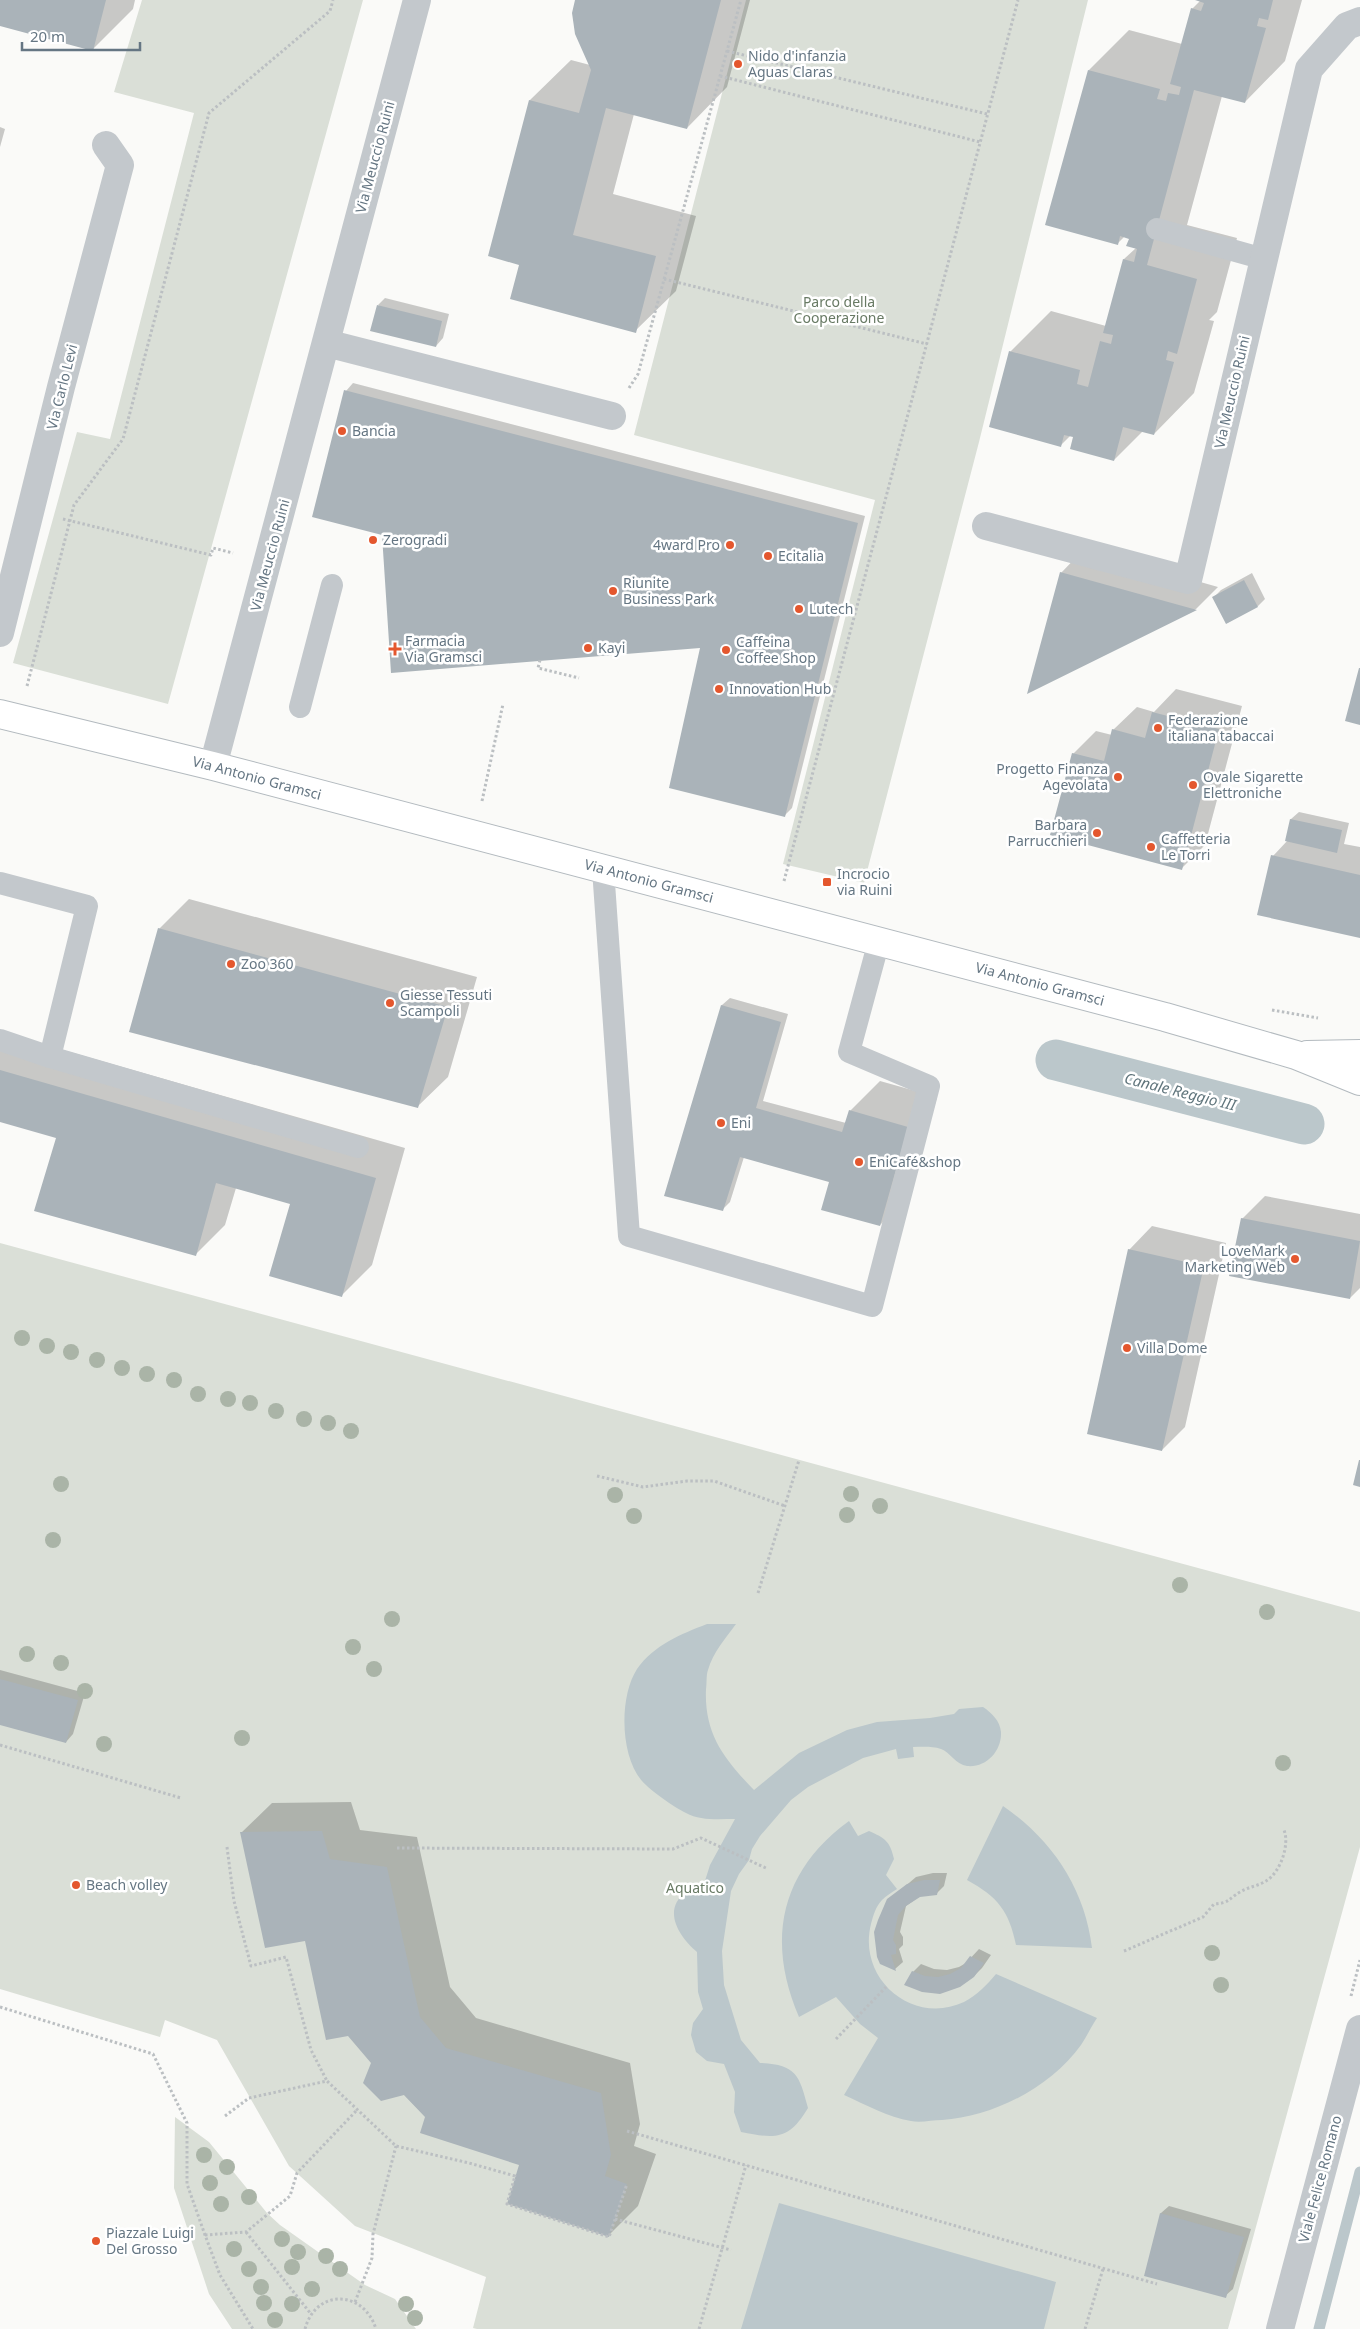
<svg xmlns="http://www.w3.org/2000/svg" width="1360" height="2329" viewBox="0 0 1360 2329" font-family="'Noto Sans',sans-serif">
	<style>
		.green { fill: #dadfd7 }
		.water { fill: #bbc7cb }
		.shadow { fill: #0003 }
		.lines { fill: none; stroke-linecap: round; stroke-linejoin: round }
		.stream { stroke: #bbc7cb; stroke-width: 11 }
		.canal { stroke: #bbc7cb; stroke-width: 41 }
		.building { fill: #aab3b9 }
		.secondary-casing { stroke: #b3babf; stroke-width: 30 }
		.path { stroke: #bbbfc2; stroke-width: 3; stroke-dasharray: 2.5 2.5; stroke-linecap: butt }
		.lane { stroke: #c3c8cc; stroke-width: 22 }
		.street { stroke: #c3c8cc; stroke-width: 28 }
		.secondary { stroke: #fff; stroke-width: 28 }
		.tree { fill: #aab4a7 }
		.poi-dot { fill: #e4572e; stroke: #fff; stroke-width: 2 }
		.labels { text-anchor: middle; stroke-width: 5; stroke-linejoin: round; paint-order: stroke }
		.poi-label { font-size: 14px; fill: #657683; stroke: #fff; text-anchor: start }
		.street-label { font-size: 14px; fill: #657683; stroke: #fff }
		.park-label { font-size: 14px; fill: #687a64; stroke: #fff }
		.water-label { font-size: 15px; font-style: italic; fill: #60757c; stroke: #fff }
	</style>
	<rect width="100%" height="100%" fill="#fafaf8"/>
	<!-- green -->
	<path class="green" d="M142,0H363L168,704L13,663L77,432L110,439L194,113L114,92Z
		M746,0H1088L979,442L864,883L783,864L875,500L634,435Z
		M0,1243L1360,1612V1847L1228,2329H477L473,2328L486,2277L355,2226L289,2166L217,2040L165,2020L160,2037L0,1989Z
		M175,2117L209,2142L267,2213L280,2225L365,2285L395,2299L416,2329H232L209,2294L174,2188Z"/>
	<!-- water -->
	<path class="water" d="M707,1624H736C726,1638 713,1652 708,1670C706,1675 707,1683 706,1689C704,1734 724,1759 754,1790L799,1753L847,1730L877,1722L930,1718L954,1714L959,1709L983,1707C992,1713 1000,1721 1001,1732C1002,1751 986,1768 967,1766C956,1765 950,1752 941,1749C932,1746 922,1747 913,1747L914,1757L898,1759L896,1749L863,1758L808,1787L791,1800L760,1836L752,1849L749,1860L739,1874L731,1891L722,1951L724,1985L741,2040L760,2063C796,2065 799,2074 808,2108C789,2140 776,2139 741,2132L734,2112L735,2092L724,2064L707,2061L696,2052L691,2035L693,2023L703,2009L698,1992L697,1952C680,1938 661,1910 686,1892C691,1888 699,1886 704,1884L710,1865L735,1819C719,1819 700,1821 686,1813C674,1807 651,1791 642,1781C620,1756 619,1697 637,1669C654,1645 681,1634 707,1624Z
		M1003,1806C1051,1839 1085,1888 1092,1948L1016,1945C1009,1911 998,1897 967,1880Z
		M849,1821L858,1836L869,1831C885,1838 890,1841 894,1859L886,1875L897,1889C892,1892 886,1896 882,1900C876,1906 873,1916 871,1924C857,1979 913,2026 964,2002C977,1995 987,1985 996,1974L1097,2018C1091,2027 1087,2036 1081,2045C1051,2087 993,2117 942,2120C932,2120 921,2123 911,2121C888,2117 866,2105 844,2095L878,2038L860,2024L836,1997L799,2017C766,1941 780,1871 849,1821Z
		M779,2203L1056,2282L1044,2329H741Z"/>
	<!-- shadow -->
	<path class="shadow" d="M0,0H135L133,9L92,50L0,25Z
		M577,0H750L727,87L687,128L634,114L613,194L696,216L676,291L635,331L521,264L490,255L530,100L571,60L590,65Z
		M1198,0H1302L1285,61L1245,102L1222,96L1187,225L1237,238L1217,312L1209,320L1214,321L1194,393L1154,434L1143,431L1114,460L1071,435L1060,446L1010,352L1051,311L1106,326L1124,259L1136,248L1131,238L1125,236L1118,243L1089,70L1129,30L1182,44L1192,9L1200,1Z
		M0,127L5,129L0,147Z
		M385,298L449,314L443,338L436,346L378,305Z
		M353,383L865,516L792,808L785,815L701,646L383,534L346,391Z
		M1084,549L1218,587L1196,609L1029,692L1061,573Z
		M1252,573L1265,599L1258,606L1227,623L1214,597L1221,590Z
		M1176,689L1242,706L1205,845L1182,868L1073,754L1096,731L1112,735L1113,730L1137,707L1154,712Z
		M1299,812L1349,823L1344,844L1360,847V937L1273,856L1288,840L1291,819Z
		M189,899L477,977L448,1077L418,1106L159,929Z
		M730,998L788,1014L763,1101L846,1123L850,1111L880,1081L937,1097L910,1195L880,1225L830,1181L744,1157L730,1202L722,1210L666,1195L722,1005Z
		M0,1032L405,1148L372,1265L342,1295L291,1203L236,1188L225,1225L195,1255L57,1137L0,1121Z
		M1265,1196L1360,1214V1288L1350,1298L1242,1219Z
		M1152,1226L1226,1243L1185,1427L1162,1450L1129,1250Z
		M0,1670L85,1693L73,1734L66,1742L0,1724Z
		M351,1802L360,1830L417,1837L450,1987L476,2018L630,2063L640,2124L634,2146L656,2154L638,2206L608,2236L521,2164L426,2117L373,2063L306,1940L242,1832L272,1803Z
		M933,1873H947L944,1886L936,1894L920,1896L906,1906L900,1932L903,1937V1945L899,1949L903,1962L895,1969L881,1963L889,1900L916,1877Z
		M979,1949L991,1955L982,1968L974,1976L940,1993L913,1972L921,1964L934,1969L947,1970L959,1967L966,1963Z
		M1169,2206L1251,2229L1233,2289L1225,2296L1145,2275L1161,2213Z"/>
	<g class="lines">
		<!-- stream -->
		<path class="stream" d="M1319,2329L1360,2172"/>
		<!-- canal -->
		<path class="canal" d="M1056,1060L1304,1124"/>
	</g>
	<!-- building -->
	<path class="building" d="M0,0H106L93,51L0,26Z
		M575,0H721L687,129L606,108L573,235L656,256L636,333L510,299L519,265L488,256L529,100L579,113L591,70L575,34L572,13Z
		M1195,0H1273L1268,20L1259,18L1257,26L1266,28L1245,103L1194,90L1147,265L1197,279L1177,354L1168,351L1166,360L1174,362L1154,435L1123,427L1114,461L1070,449L1073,437L1064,435L1061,447L989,427L1009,351L1080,370L1077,384L1088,387L1100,341L1111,344L1113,335L1103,333L1123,259L1134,262L1137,249L1126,246L1129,239L1120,236L1118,245L1045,225L1088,70L1160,89L1157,99L1166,101L1168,93L1179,95L1181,87L1170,84L1191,8L1201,11L1204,3Z
		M377,305L442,321L436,347L370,331Z
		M344,390L858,523L785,817L669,788L700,648L391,673L382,535L312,517Z
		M1060,572L1197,610L1027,694Z
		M1244,580L1258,607L1226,624L1212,597Z
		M1359,668H1360V725L1345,721Z
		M1152,712L1219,729L1182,870L1050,835L1072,753L1104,761L1112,729L1145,738Z
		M1290,819L1342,830L1337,853L1285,841Z
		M1271,855L1360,875V938L1257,915Z
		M158,928L448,1007L418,1108L129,1032Z
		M721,1005L781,1022L756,1108L842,1132L849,1110L908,1127L880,1226L821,1210L829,1182L740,1157L723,1211L664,1196Z
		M0,1070L376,1178L342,1297L269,1276L290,1204L216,1183L196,1256L34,1211L56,1138L0,1122Z
		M1241,1218L1360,1241L1350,1299L1229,1276Z
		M1128,1249L1204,1266L1162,1451L1087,1434Z
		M1359,1460H1360V1487L1353,1485Z
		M0,1679L78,1700L66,1743L0,1725Z
		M322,1831L330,1859L387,1867L420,2017L446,2048L601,2093L611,2155L605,2176L627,2184L609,2237L507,2204L519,2165L420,2133L425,2117L404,2095L381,2101L363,2083L371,2063L348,2036L326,2040L305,1941L265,1948L240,1832Z
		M924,1880H940L937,1895L920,1897L906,1906L898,1915L893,1940L896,1945V1954L891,1955L896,1971L880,1964L877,1957L874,1932L878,1920L887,1899L907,1884Z
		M970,1956L984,1963L974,1977L960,1987L940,1994L922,1992L904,1985L912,1971L925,1976L938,1977L950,1974L961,1968Z
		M1160,2213L1244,2237L1226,2298L1144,2276Z"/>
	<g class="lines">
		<!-- secondary casing -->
		<g class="secondary-casing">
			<path id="secondary" d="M0,714L213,766L1165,1017L1296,1055L1360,1081
				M1307,1055L1360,1054"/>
		</g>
		<!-- path -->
		<path class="path" d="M727,51L987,114
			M720,76L980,142
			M664,279L927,344
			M629,388L638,374L741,0
			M63,519L211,555L213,548L233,553
			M540,660L538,668L579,678
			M27,686L74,505L123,439L209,113L330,11L333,0
			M482,801L503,704
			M784,881L1018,0
			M1272,1010L1318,1018
			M597,1476L643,1487L687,1481H714L785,1506
			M758,1593L799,1460
			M0,1745L181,1798
			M227,1847L234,1901L251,1966L286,1957L311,2050L327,2081
			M397,1848L673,1849L701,1838L768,1869
			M1124,1951L1203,1917L1214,1904C1230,1903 1228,1899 1240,1892C1248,1887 1258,1886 1266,1881C1280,1873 1290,1845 1284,1830
			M1351,1996L1360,1960
			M0,2007L153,2054L187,2123V2184L205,2235L220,2275L253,2329
			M836,2039L886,1987
			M225,2116L249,2098L327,2081L396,2146L469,2163L515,2176L507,2204L609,2237L627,2184
			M627,2131L1157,2284
			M615,2219L731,2250
			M246,2232L311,2314
			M205,2235L246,2232L290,2196L297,2173L357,2110
			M355,2302L372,2258L373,2234L396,2146
			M305,2329C316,2288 364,2290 376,2329
			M699,2329L746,2165
			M1085,2329L1103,2269"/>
		<!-- lane -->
		<path class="lane" d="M1157,229L1264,259
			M300,707L332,585
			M603,869L629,1236L872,1306L929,1086L849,1052L879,941
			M0,883L87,906L50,1057L0,1040
			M50,1057L358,1147"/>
		<!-- street -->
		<path class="street" d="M326,343L612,416
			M986,526L1188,580L1309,69L1347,26L1360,21
			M0,633L61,387L120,165L106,145
			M213,766L417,0
			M1280,2329L1360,2029"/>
		<!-- secondary -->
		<use href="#secondary" class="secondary"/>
	</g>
	<!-- trees -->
	<g class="tree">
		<circle cx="22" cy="1338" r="8"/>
		<circle cx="47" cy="1346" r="8"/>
		<circle cx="71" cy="1352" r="8"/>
		<circle cx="97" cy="1360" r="8"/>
		<circle cx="122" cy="1368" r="8"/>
		<circle cx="147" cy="1374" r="8"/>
		<circle cx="174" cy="1380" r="8"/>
		<circle cx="198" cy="1394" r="8"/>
		<circle cx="228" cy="1399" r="8"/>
		<circle cx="250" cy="1403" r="8"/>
		<circle cx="276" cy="1411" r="8"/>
		<circle cx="304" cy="1419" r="8"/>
		<circle cx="328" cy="1423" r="8"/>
		<circle cx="351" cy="1431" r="8"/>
		<circle cx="61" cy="1484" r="8"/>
		<circle cx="851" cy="1494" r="8"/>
		<circle cx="615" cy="1495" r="8"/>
		<circle cx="880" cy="1506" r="8"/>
		<circle cx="847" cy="1515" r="8"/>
		<circle cx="634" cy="1516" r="8"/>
		<circle cx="53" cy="1540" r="8"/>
		<circle cx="1180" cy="1585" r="8"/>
		<circle cx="1267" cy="1612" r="8"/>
		<circle cx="392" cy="1619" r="8"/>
		<circle cx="353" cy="1647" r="8"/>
		<circle cx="27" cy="1654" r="8"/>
		<circle cx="61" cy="1663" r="8"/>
		<circle cx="374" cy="1669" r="8"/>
		<circle cx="85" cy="1691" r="8"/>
		<circle cx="242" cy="1738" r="8"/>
		<circle cx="104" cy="1744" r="8"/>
		<circle cx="1283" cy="1763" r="8"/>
		<circle cx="1212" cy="1953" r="8"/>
		<circle cx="1221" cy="1985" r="8"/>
		<circle cx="204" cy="2155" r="8"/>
		<circle cx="227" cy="2167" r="8"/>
		<circle cx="210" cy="2183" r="8"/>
		<circle cx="249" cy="2197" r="8"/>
		<circle cx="221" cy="2204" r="8"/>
		<circle cx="282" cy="2239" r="8"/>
		<circle cx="234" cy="2249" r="8"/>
		<circle cx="298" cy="2252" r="8"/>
		<circle cx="326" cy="2256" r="8"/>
		<circle cx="292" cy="2267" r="8"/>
		<circle cx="249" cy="2269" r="8"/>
		<circle cx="340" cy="2269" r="8"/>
		<circle cx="261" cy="2287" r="8"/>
		<circle cx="312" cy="2289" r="8"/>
		<circle cx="264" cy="2303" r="8"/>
		<circle cx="292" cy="2304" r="8"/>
		<circle cx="406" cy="2304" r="8"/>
		<circle cx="415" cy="2318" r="8"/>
		<circle cx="275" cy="2320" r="8"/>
	</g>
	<!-- markers -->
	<g class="poi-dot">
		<circle cx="738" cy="64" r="5"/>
		<circle cx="342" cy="431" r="5"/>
		<circle cx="373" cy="540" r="5"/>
		<circle cx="730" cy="545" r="5"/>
		<circle cx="768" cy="556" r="5"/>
		<circle cx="613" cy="591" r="5"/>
		<circle cx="799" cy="609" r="5"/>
		<circle cx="588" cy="648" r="5"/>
		<path d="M392.5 641.5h5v5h5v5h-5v5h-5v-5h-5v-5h5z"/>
		<circle cx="726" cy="650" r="5"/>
		<circle cx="719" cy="689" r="5"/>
		<circle cx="1158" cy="728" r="5"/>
		<circle cx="1118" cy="777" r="5"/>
		<circle cx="1193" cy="785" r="5"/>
		<circle cx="1097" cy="833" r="5"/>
		<circle cx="1151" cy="847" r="5"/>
		<rect x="822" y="877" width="10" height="10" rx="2.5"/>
		<circle cx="231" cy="964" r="5"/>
		<circle cx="390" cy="1003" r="5"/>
		<circle cx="721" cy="1123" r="5"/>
		<circle cx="859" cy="1162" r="5"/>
		<circle cx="1295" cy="1259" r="5"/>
		<circle cx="1127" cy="1348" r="5"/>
		<circle cx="76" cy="1885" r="5"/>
		<circle cx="96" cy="2241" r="5"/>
	</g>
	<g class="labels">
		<!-- poi labels -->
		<g class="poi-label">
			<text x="748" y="61">Nido d'infanzia<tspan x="748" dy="16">Aguas Claras</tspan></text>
			<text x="352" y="436">Bancia</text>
			<text x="383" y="545">Zerogradi</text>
			<text x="720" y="550" text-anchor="end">4ward Pro</text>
			<text x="778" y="561">Ecitalia</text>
			<text x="623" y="588">Riunite<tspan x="623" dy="16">Business Park</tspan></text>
			<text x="809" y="614">Lutech</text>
			<text x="405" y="646">Farmacia<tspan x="405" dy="16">Via Gramsci</tspan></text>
			<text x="736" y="647">Caffeina<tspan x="736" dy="16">Coffee Shop</tspan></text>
			<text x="598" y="653">Kayi</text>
			<text x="729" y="694">Innovation Hub</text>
			<text x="1168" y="725">Federazione<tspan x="1168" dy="16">italiana tabaccai</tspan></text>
			<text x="1108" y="774" text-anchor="end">Progetto Finanza<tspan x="1108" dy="16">Agevolata</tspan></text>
			<text x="1203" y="782">Ovale Sigarette<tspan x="1203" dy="16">Elettroniche</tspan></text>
			<text x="1087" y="830" text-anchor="end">Barbara<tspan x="1087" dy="16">Parrucchieri</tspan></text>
			<text x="1161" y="844">Caffetteria<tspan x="1161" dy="16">Le Torri</tspan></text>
			<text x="837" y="879">Incrocio<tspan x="837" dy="16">via Ruini</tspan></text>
			<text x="241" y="969">Zoo 360</text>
			<text x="400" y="1000">Giesse Tessuti<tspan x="400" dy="16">Scampoli</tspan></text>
			<text x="731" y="1128">Eni</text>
			<text x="869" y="1167">EniCafé&amp;shop</text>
			<text x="1285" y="1256" text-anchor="end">LoveMark<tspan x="1285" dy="16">Marketing Web</tspan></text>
			<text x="1137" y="1353">Villa Dome</text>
			<text x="86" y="1890">Beach volley</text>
			<text x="106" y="2238">Piazzale Luigi<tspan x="106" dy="16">Del Grosso</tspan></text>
		</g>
		<!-- street labels -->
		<g class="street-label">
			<text transform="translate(375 157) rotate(-75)" y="5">Via Meuccio Ruini</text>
			<text transform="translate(62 387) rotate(-76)" y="5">Via Carlo Levi</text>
			<text transform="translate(1232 392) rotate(-77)" y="5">Via Meuccio Ruini</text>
			<text transform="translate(270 555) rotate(-75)" y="5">Via Meuccio Ruini</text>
			<text transform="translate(257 778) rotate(15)" y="5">Via Antonio Gramsci</text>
			<text transform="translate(649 881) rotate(15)" y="5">Via Antonio Gramsci</text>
			<text transform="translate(1040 984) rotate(15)" y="5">Via Antonio Gramsci</text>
			<text transform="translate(1320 2179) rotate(-75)" y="5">Viale Felice Romano</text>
		</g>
		<!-- park labels -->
		<g class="park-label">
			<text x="839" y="307">Parco della<tspan x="839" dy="16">Cooperazione</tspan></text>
			<text x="695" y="1893">Aquatico</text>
		</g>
		<!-- water labels -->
		<g class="water-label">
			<text transform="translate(1180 1092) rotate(14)" y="5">Canale Reggio III</text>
		</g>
	</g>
	<!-- scale -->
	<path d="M22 42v8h118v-8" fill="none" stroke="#657683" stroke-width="2.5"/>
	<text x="30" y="42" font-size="15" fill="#657683" stroke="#ffffff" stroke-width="4" paint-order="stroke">20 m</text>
</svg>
